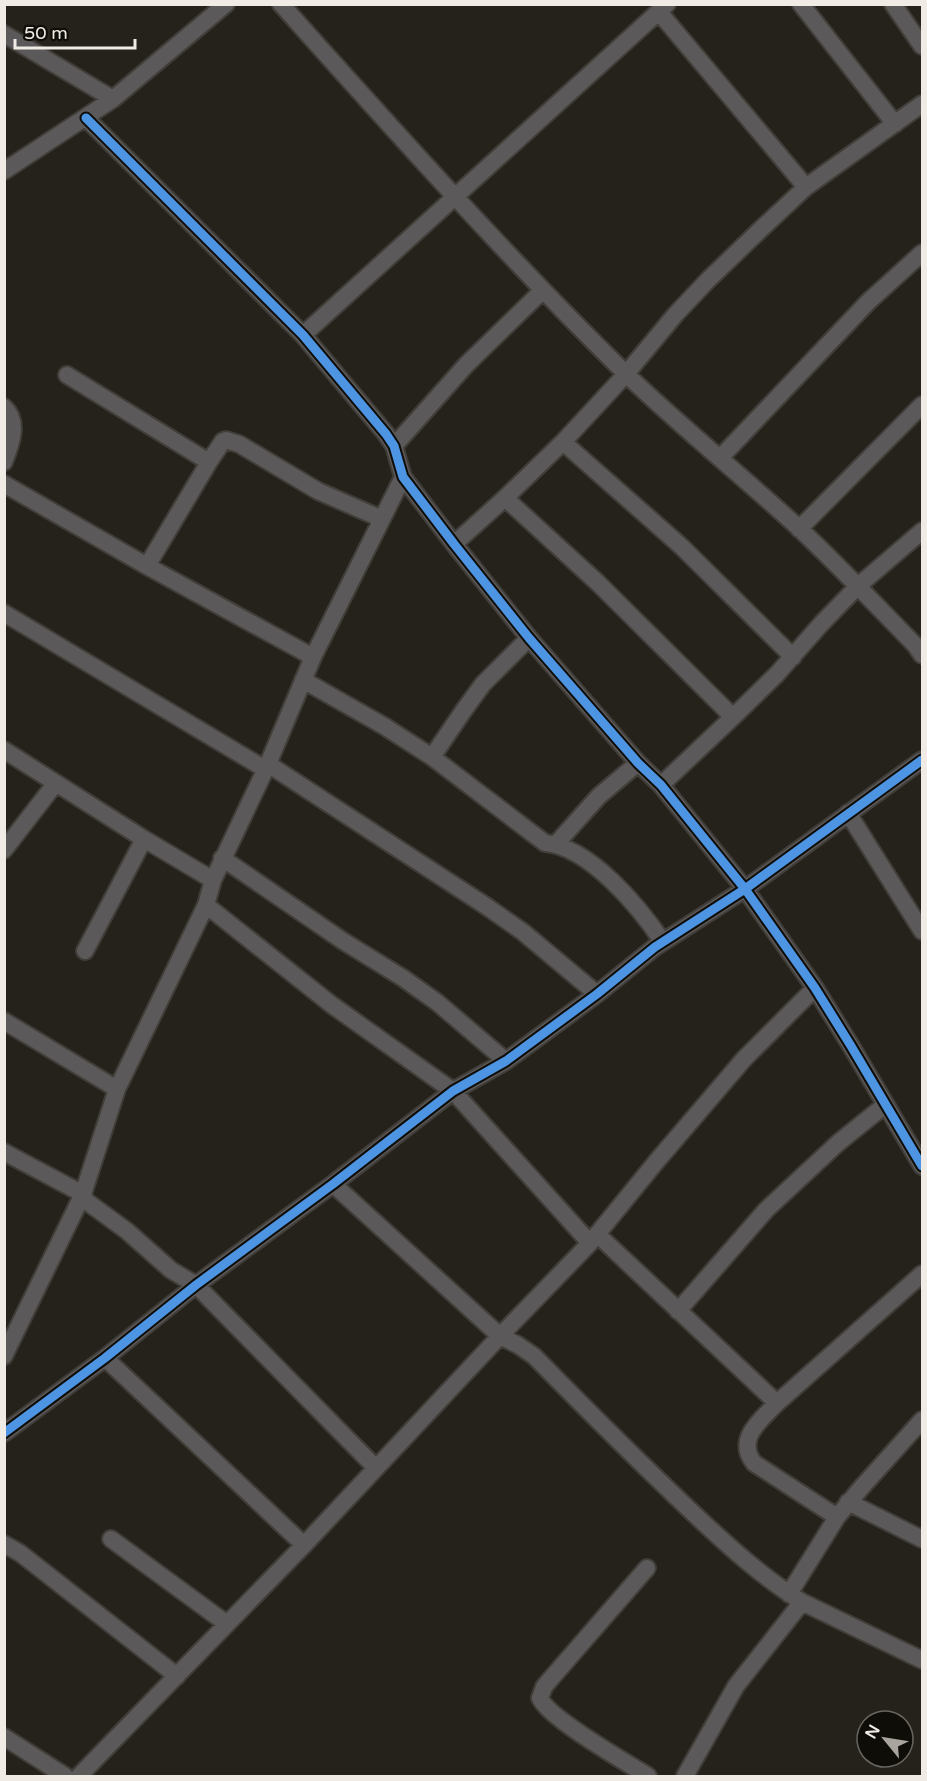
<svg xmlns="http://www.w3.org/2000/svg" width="927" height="1781" viewBox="0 0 927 1781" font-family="'Varela Round',sans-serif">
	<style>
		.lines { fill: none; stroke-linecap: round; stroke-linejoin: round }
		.street-casing { stroke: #413d38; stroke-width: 20 }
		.street { stroke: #5b5959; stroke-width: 16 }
		.cycleway-casing { stroke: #0f0d08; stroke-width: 13 }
		.cycleway { stroke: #4d94e3; stroke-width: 9 }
	</style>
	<rect width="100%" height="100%" fill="#25221b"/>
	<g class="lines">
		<!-- street casing -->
		<g class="street-casing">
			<path id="street" d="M281,4C393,129 504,254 624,372C680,426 742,476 800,529C839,566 877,606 915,645L922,655
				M801,4L895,124
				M893,4L922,46
				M659,12L806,187
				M4,34L113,99
				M86,118L303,335L386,434L394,446L403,477L454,544L529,638L638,763L661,785L745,889L815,988L851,1046L922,1166
				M4,171L113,99L226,4
				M303,335L667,4
				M67,375L209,462
				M4,407C20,422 11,444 4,462
				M563,442L682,547L793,657
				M394,446L466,365L543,290
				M720,458L868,302L922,253
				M4,484L147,566L313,657
				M505,498L598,583L733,717
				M799,529L922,405
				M454,544L505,498L563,442L626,374L675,315L708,280L760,230L806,187L922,104
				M147,566L209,462L223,441L226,440L239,444L318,491L382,519
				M4,613L265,769
				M303,680L384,726L432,757L545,843C590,847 639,907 663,942
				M4,750L144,839L213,880
				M432,757L464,710L483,684L529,638
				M268,764L486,906L523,932L597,994
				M661,785L733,717L777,674L822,623L858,586L922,531
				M848,813L922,931
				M556,844L599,796L638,763
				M4,850L55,784
				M222,858L343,941L403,978L438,1003L506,1061
				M206,905L332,1005L453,1091L590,1243
				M85,951L144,839
				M4,1021L117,1089
				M4,1152L83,1194L86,1201L127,1231L171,1270L196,1285L376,1468
				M333,1184L500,1336L518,1345L534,1356C586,1409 638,1461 692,1512C726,1544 762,1577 802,1602L922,1660
				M597,1234L777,1403
				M678,1311L766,1210L838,1143L885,1105
				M4,1356L83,1194L117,1089L206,905L213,880L268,764L313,657L403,477
				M105,1358L304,1545
				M4,1433L105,1358L196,1285L333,1184L453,1091L506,1061L597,994L655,947L745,889L922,760
				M848,1502L922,1539
				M837,1517L754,1463C735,1439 761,1420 777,1403L922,1274
				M111,1539L227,1624
				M4,1544L20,1553L177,1676
				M647,1568L548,1682L544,1687L540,1698C548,1718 627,1763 648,1776
				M789,1594L837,1517L861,1488L922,1420
				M4,1737L65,1776
				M79,1776L304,1545L500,1336L590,1243L656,1162L744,1059L815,988
				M685,1776L736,1686L802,1602"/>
		</g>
		<!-- street -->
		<use href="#street" class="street"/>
		<!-- cycleway casing -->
		<g class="cycleway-casing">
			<path id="cycleway" d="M86,118L303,335L386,434L394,446L403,477L454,544L529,638L638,763L661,785L745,889L815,988L851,1046L922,1166
				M4,1433L105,1358L196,1285L333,1184L453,1091L506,1061L597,994L655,947L745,889L922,760"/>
		</g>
		<!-- cycleway -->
		<use href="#cycleway" class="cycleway"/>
	</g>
	<!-- border -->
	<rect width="927" height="1781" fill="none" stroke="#f0ece5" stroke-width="12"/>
	<!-- north arrow -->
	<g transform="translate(885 1739) rotate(300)"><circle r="28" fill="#0f0d08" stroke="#696660" stroke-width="1.5"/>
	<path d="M0-4.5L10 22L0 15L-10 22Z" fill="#a9a59e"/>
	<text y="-9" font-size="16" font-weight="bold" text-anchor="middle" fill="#f0ece5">N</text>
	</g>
	<!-- scale -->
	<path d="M15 39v9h120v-9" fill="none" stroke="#f0ece5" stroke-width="3"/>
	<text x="24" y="39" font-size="18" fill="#f0ece5" stroke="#0f0d08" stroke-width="4.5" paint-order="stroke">50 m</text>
</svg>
